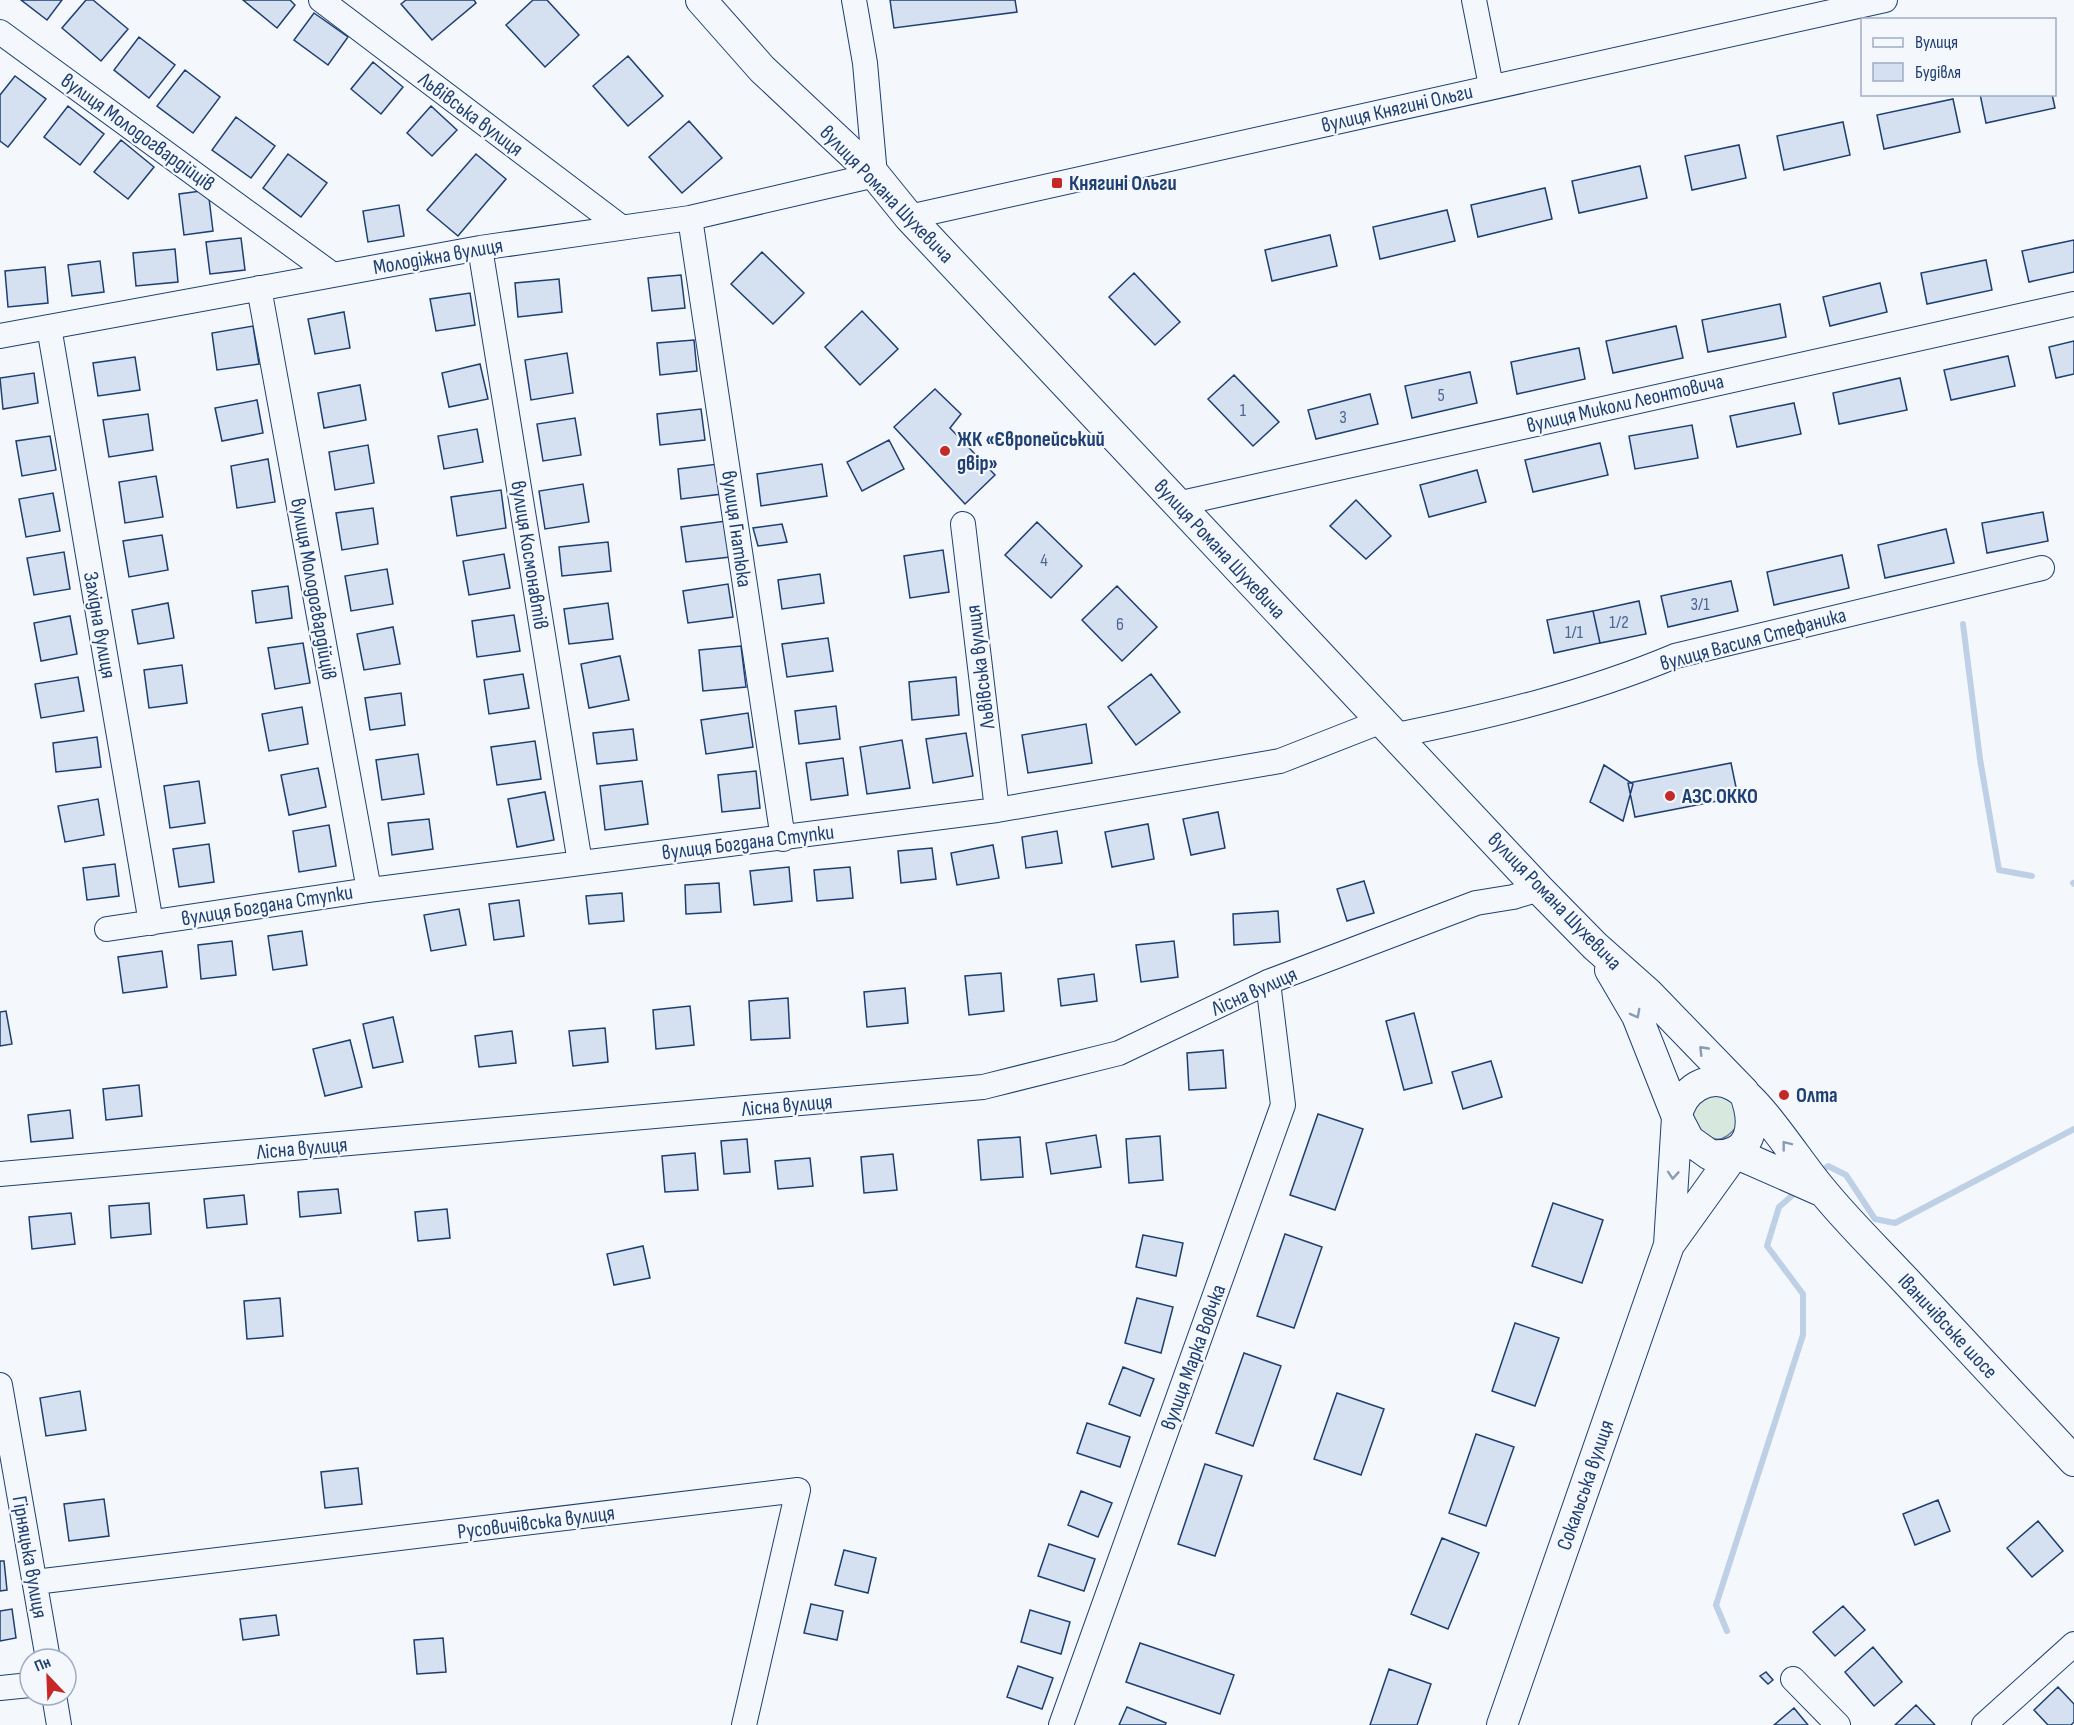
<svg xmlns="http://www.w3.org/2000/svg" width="2074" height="1725" viewBox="0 0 2074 1725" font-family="'Sofia Sans Condensed',sans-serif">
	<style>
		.green { fill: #d7e8df; stroke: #687fa3; stroke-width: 1.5 }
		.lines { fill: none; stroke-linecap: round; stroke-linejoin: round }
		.stream { stroke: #bed0e5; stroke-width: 6 }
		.building { fill: #d5e0f0; stroke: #1d3f73; stroke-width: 1.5 }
		.minor-casing { stroke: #1d3f73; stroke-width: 26 }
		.major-casing { stroke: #1d3f73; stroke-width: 32 }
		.minor { stroke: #f4f7fb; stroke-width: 24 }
		.major { stroke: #f4f7fb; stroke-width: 30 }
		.oneway { stroke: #889bb7 }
		.poi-dot { fill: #c62828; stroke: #f4f7fb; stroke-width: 2 }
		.labels { text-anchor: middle; stroke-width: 4.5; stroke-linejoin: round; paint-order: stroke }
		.number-label { font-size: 18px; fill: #4b6792 }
		.street-label { font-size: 21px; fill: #1d3f73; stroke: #f4f7fb }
		.poi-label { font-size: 21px; font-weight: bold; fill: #1d3f73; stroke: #f4f7fb; text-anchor: start }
	</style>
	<rect width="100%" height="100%" fill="#f4f7fb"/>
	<!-- green -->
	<path class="green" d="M1714,1092L1736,1102L1737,1126C1719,1150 1707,1137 1692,1121L1694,1105Z"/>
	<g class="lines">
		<!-- stream -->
		<path class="stream" d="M1963,624L1980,759L1999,870L2032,876
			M2073,883L2074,884
			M1819,1173L1828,1166L1846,1175L1875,1219L1895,1223L2074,1129
			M1727,1631L1716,1605L1803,1335V1294L1767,1246L1779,1207L1796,1192"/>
	</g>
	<!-- building -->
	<path class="building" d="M21,0H62L47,20Z
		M86,0H93L128,29L101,61L62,28Z
		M243,0H290L295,5L277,28Z
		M406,0H474L476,3L432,40L401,4Z
		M533,0H547L579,35L545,67L506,25Z
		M890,0H1015L1017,12L894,28Z
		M314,13L348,37L328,65L294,40Z
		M139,37L175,65L149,98L114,70Z
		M628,56L663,96L628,126L593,86Z
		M373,62L403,87L381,114L351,89Z
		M185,70L220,97L193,133L157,106Z
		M15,76L46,99L8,147L0,141V95Z
		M1980,94H2052L2055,108L1986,123Z
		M1953,99L1960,132L1884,149L1877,115Z
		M68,106L104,134L80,165L44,137Z
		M431,106L457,130L432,156L407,133Z
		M236,117L275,146L251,178L212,150Z
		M689,121L722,158L682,193L649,157Z
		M1843,122L1850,155L1784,170L1777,136Z
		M121,140L154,167L128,199L94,172Z
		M1739,145L1746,178L1692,190L1685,156Z
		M288,154L327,183L301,217L263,188Z
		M476,154L506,179L458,236L427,210Z
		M1640,166L1647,198L1579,213L1572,181Z
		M1545,188L1552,219L1478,237L1471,205Z
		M208,190L213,231L184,235L179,194Z
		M399,205L404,236L368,242L363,211Z
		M1447,210L1455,241L1380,259L1373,227Z
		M1330,235L1337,266L1272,281L1265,250Z
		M241,238L245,270L210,274L206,242Z
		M2074,240V272L2029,282L2022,251Z
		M175,249L178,282L136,286L133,253Z
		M762,252L804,293L773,324L731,284Z
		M1986,260L1992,290L1927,304L1921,273Z
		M100,261L104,292L72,296L68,265Z
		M45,267L48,303L8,307L5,271Z
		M1134,273L1180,322L1155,345L1109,297Z
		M681,275L685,308L652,311L648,278Z
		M559,279L562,312L518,317L515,283Z
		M1880,283L1887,312L1830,326L1823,297Z
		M470,293L475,325L436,331L430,299Z
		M1780,304L1786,337L1708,352L1702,320Z
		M862,311L898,349L860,385L825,347Z
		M344,312L350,348L315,354L308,319Z
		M253,326L259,364L217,370L212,333Z
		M1676,326L1683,358L1613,373L1606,341Z
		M694,340L697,371L660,375L657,343Z
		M2074,341V374L2056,378L2049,347Z
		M1579,348L1585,379L1517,394L1511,362Z
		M567,353L573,393L531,400L525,360Z
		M2008,356L2015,386L1951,400L1944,370Z
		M135,357L140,390L98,396L93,363Z
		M480,364L488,399L449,407L442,373Z
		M1470,372L1477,403L1412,418L1405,386Z
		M34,373L38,403L3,409L0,378Z
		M1234,375L1279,422L1253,446L1208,399Z
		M1900,378L1907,410L1839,424L1833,393Z
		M360,385L366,420L324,428L318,393Z
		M935,389L961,414L950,428L995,475L965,504L894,427Z
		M1370,394L1378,424L1316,439L1308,410Z
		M257,400L263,433L222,441L215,408Z
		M1794,403L1801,434L1737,447L1730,416Z
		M701,409L705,440L660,445L657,414Z
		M148,414L153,450L109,457L103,420Z
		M575,418L581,455L543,461L537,424Z
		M1692,425L1698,458L1635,469L1629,436Z
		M477,429L483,462L444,469L438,436Z
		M50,436L56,470L22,476L16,441Z
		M889,440L904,469L862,491L847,462Z
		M1600,443L1608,475L1533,492L1525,460Z
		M368,445L374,483L335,490L329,452Z
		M268,459L275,502L237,508L231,466Z
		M718,464L722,494L681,499L678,469Z
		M822,464L827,496L761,506L757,474Z
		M1477,470L1486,502L1429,517L1420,485Z
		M156,476L163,517L125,523L119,482Z
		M583,484L589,522L545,529L539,491Z
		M501,490L506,528L457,536L451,497Z
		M53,493L60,531L26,537L19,499Z
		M1356,500L1391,536L1366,559L1330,526Z
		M373,508L378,544L342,550L336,513Z
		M2043,512L2048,541L1987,553L1982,523Z
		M726,521L730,557L686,562L681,527Z
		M1037,522L1082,566L1051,598L1005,555Z
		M782,524L787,542L758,546L753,528Z
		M1946,529L1954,563L1885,578L1878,545Z
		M162,535L168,570L129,577L123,541Z
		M608,542L611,571L562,576L559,547Z
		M943,550L949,592L910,598L904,556Z
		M64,552L70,589L34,595L27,558Z
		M504,554L510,588L469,595L463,561Z
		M1842,555L1849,588L1774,605L1767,572Z
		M387,569L393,604L351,611L345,576Z
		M820,574L824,603L782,609L778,580Z
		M1731,581L1738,611L1668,627L1661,596Z
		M728,584L733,617L688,623L683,591Z
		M288,586L292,618L256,623L252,591Z
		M1117,586L1157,627L1122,661L1082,620Z
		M1639,601L1646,634L1600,643L1593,611Z
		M168,603L174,638L138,644L132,610Z
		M608,603L613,639L569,644L564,609Z
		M1593,611L1600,643L1554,653L1547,620Z
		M514,615L520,651L477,657L472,621Z
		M70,616L77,654L41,661L34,623Z
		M393,627L400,664L364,670L357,634Z
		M828,638L833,671L787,677L782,644Z
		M303,643L310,683L275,689L268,648Z
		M741,646L746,687L703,691L699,650Z
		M620,656L629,700L589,708L581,664Z
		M182,665L187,703L149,708L144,670Z
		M523,674L529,708L489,714L484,680Z
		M1151,674L1180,712L1136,745L1108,707Z
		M78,677L84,711L41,718L35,684Z
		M956,677L959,715L912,720L909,682Z
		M401,693L405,725L370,730L365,698Z
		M836,706L840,739L799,744L795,711Z
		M302,707L308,744L269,751L262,714Z
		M748,713L753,747L706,754L701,720Z
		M1086,724L1092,763L1028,773L1022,735Z
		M633,729L637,760L597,764L593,733Z
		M966,733L973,776L933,783L926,739Z
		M97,737L101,767L56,772L53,743Z
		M902,740L910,788L867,794L860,747Z
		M535,741L541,779L497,785L491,747Z
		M418,754L424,794L382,800L376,760Z
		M843,758L848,795L811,800L806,763Z
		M1731,763L1738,797L1635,817L1628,783Z
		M1604,765L1633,784L1623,821L1590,802Z
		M318,768L326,807L289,815L281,775Z
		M756,771L760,808L722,812L718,775Z
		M199,781L205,823L170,828L164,786Z
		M642,781L648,824L605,830L600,786Z
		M545,792L554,840L517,847L508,799Z
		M98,799L104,835L65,842L58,806Z
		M1218,812L1225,848L1191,855L1183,819Z
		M429,819L433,849L392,855L388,823Z
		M1148,824L1154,859L1112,867L1105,832Z
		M329,825L336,866L299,872L293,831Z
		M1057,831L1062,863L1026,868L1022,837Z
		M209,844L214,882L179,887L173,849Z
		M993,845L999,878L957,885L951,853Z
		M932,848L936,879L901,883L898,851Z
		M115,864L119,896L87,900L83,868Z
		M789,867L792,901L754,905L750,871Z
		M850,867L853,898L817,901L814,870Z
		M1364,881L1374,913L1347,921L1337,889Z
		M719,883L721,912L686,914L685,885Z
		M622,893L624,921L589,924L586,896Z
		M519,900L524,936L494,940L489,904Z
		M459,909L466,945L431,951L424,915Z
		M1278,911L1280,942L1234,945L1233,914Z
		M302,931L307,965L273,970L268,936Z
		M232,941L236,975L201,979L198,945Z
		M1174,941L1178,977L1141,982L1136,945Z
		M162,951L167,987L123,993L118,957Z
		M1001,973L1004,1011L969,1015L965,976Z
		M1094,974L1097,1001L1061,1006L1058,979Z
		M905,988L908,1023L867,1027L864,992Z
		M788,998L790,1038L751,1040L749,1001Z
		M690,1006L694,1045L656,1049L653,1010Z
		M6,1011L12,1044L0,1046V1012Z
		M1414,1013L1432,1083L1404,1090L1386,1021Z
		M393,1017L403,1062L373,1068L363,1024Z
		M605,1028L608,1062L573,1066L569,1031Z
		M512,1031L516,1063L479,1067L475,1036Z
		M350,1040L362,1087L325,1096L313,1049Z
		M1223,1050L1226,1088L1189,1090L1187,1053Z
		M1491,1061L1502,1097L1463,1109L1452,1072Z
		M139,1085L142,1116L106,1120L103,1089Z
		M70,1110L73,1138L31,1142L28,1115Z
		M1318,1114L1363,1129L1335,1210L1290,1195Z
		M1096,1135L1101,1167L1051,1174L1046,1143Z
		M1160,1136L1163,1180L1129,1183L1126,1139Z
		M1020,1137L1023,1177L981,1180L978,1140Z
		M747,1139L750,1172L724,1174L721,1141Z
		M695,1153L698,1190L665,1192L662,1156Z
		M893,1154L897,1190L864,1193L861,1157Z
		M810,1158L813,1186L778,1189L775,1161Z
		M338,1189L341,1213L300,1217L298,1192Z
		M244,1195L247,1224L207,1228L204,1199Z
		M149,1203L151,1234L111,1238L109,1206Z
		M1553,1203L1603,1220L1582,1283L1532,1266Z
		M447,1209L450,1238L418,1241L415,1212Z
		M71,1213L75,1244L32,1249L29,1217Z
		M1285,1234L1322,1247L1294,1328L1257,1316Z
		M1143,1235L1183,1243L1176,1276L1136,1267Z
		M643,1246L650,1278L614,1285L607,1254Z
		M280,1298L283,1336L247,1339L244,1301Z
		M1137,1298L1173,1307L1161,1353L1125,1343Z
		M1515,1323L1559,1338L1535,1406L1492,1391Z
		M1244,1353L1281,1366L1253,1446L1216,1433Z
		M1123,1367L1154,1379L1140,1416L1109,1404Z
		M80,1391L86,1430L46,1436L40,1398Z
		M1337,1393L1384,1409L1361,1475L1314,1459Z
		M1087,1423L1130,1437L1120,1467L1077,1453Z
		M1476,1434L1514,1447L1486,1526L1449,1513Z
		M1205,1464L1242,1476L1215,1556L1178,1544Z
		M358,1468L362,1504L325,1508L321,1472Z
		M1081,1491L1112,1503L1098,1537L1068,1525Z
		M104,1499L109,1536L69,1541L64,1504Z
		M1938,1500L1950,1531L1915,1545L1903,1514Z
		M2038,1521L2063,1551L2032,1577L2007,1548Z
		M1442,1538L1479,1553L1448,1629L1411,1614Z
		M1049,1544L1095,1559L1084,1591L1038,1576Z
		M844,1550L876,1558L868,1593L835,1585Z
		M0,1561H4L7,1590L0,1591Z
		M811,1604L843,1611L837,1640L804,1633Z
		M1843,1606L1865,1630L1835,1656L1813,1632Z
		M12,1609L16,1638L0,1641V1611Z
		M1030,1610L1070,1622L1061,1654L1021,1642Z
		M276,1615L279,1635L243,1640L240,1619Z
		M443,1638L446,1672L417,1674L414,1640Z
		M1140,1643L1234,1675L1220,1714L1126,1682Z
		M1873,1647L1902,1682L1874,1706L1845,1672Z
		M1018,1666L1053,1678L1042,1709L1007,1697Z
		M1389,1669L1431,1684L1417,1725H1370Z
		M1766,1672L1773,1680L1768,1684L1760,1676Z
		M2058,1687L2074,1704V1722L2071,1725H2048L2034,1710Z
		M1916,1705L1935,1725H1895Z
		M1127,1707L1166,1723L1165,1725H1119Z
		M1794,1708L1808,1725H1774Z"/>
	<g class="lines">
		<!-- minor casing -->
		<g class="minor-casing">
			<path id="minor" d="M321,0L621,227
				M1474,0L1491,86
				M0,32L333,275
				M909,217L1885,0
				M690,218L783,839
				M480,248L580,863
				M259,288L369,890
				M49,327L151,923
				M0,336L480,248L690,218L875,175L865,63L854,0
				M1177,504L2074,304
				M963,524L997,810
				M1397,735C1491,716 1587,693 1675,656L2042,568
				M107,929L369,890L997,810L1280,761L1382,721
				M0,1174L983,1087L1119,1053L1268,982L1476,903L1513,897L1539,889
				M0,1385L48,1659
				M35,1582L798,1490L744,1725
				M1793,1679L1838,1725
				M0,1688L30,1685
				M54,1695L59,1725
				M1061,1725L1283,1105L1268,982
				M1984,1725L2074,1644"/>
		</g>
		<!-- major casing -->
		<g class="major-casing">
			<path id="major" d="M701,0L762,69L875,175L909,217L1539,889L1595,946L1648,993L1744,1092C1757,1125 1753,1159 1710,1155L1689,1140L1677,1117C1681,1090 1709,1072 1734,1086C1760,1100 1800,1165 1822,1190C1848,1222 1878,1251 1906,1281C1962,1341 2018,1401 2074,1461
				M1669,1245L1735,1153L1819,1190
				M1502,1725L1669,1245L1677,1117L1637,1016L1610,970"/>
		</g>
		<!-- minor -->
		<use href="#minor" class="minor"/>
		<!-- major -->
		<use href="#major" class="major"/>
	</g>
	<!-- one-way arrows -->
	<defs><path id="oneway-chevron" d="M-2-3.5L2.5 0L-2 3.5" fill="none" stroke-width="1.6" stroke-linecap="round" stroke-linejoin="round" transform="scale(1.5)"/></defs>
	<g class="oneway">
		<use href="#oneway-chevron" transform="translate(1636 1014) rotate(62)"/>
		<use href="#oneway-chevron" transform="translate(1703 1050) rotate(-134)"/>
		<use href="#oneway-chevron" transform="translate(1786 1145) rotate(-128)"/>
		<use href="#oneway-chevron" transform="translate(1673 1175) rotate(94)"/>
	</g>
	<!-- markers -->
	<g class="poi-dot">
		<rect x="1051" y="177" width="12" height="12" rx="3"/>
		<circle cx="945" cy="451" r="6"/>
		<circle cx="1670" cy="796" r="6"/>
		<circle cx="1784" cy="1095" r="6"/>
	</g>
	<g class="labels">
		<!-- number labels -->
		<g class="number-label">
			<text x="1441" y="401">5</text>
			<text x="1243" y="416">1</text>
			<text x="1343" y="423">3</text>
			<text x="1044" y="566">4</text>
			<text x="1700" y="610">3/1</text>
			<text x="1619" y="628">1/2</text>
			<text x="1120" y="630">6</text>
			<text x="1574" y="638">1/1</text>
		</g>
		<!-- street labels -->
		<g class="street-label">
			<text transform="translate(1397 108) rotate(-13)" y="7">вулиця Княгині Ольги</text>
			<text transform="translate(471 114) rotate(37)" y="7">Львівська вулиця</text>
			<text transform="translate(138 132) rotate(36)" y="7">вулиця Молодогвардійців</text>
			<text transform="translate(887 194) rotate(46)" y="7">вулиця Романа Шухевича</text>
			<text transform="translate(438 256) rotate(-10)" y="7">Молодіжна вулиця</text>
			<text transform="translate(1625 403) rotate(-13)" y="7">вулиця Миколи Леонтовича</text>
			<text transform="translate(737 529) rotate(82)" y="7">вулиця Гнатюка</text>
			<text transform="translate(1220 549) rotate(47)" y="7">вулиця Романа Шухевича</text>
			<text transform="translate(530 555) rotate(81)" y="7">вулиця Космонавтів</text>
			<text transform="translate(314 589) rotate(80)" y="7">вулиця Молодогвардійців</text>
			<text transform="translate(100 625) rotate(80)" y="7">Західна вулиця</text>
			<text transform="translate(1753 639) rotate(-15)" y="7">вулиця Василя Стефаника</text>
			<text transform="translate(980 667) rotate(-97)" y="7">Львівська вулиця</text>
			<text transform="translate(748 842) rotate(-7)" y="7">вулиця Богдана Ступки</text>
			<text transform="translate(1555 901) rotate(46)" y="7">вулиця Романа Шухевича</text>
			<text transform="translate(267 905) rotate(-9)" y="7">вулиця Богдана Ступки</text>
			<text transform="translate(1254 991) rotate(-24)" y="7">Лісна вулиця</text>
			<text transform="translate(787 1105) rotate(-5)" y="7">Лісна вулиця</text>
			<text transform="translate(302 1148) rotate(-5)" y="7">Лісна вулиця</text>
			<text transform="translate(1948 1326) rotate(47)" y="7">Іваничівське шосе</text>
			<text transform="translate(1193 1357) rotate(-70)" y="7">вулиця Марка Вовчка</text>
			<text transform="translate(1585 1485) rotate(-71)" y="7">Сокальська вулиця</text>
			<text transform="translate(536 1522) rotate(-7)" y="7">Русовичівська вулиця</text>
			<text transform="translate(30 1557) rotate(80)" y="7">Гірняцька вулиця</text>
		</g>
		<!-- poi labels -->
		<g class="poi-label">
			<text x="1069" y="190">Княгині Ольги</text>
			<text x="957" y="446">ЖК «Європейський<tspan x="957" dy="24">двір»</tspan></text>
			<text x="1682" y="803">АЗС ОККО</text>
			<text x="1796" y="1102">Олта</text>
		</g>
	</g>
	<!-- legend -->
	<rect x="1861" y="18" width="195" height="78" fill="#f4f7fb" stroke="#9eadc5" stroke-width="1.5"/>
	<rect x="1873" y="38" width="30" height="9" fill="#f4f7fb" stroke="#9eadc5" stroke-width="1.5"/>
	<text x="1915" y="48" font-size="18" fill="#1d3f73">Вулиця</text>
	<rect x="1873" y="63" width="30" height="18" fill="#d5e0f0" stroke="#9eadc5" stroke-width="1.5"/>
	<text x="1915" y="78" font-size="18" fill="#1d3f73">Будівля</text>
	<!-- north arrow -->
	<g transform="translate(48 1677) rotate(337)"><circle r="28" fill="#f4f7fb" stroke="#9eadc5" stroke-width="1.5"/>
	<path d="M0-4.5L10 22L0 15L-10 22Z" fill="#c62828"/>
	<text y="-9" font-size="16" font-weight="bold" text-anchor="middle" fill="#1d3f73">Пн</text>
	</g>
</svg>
